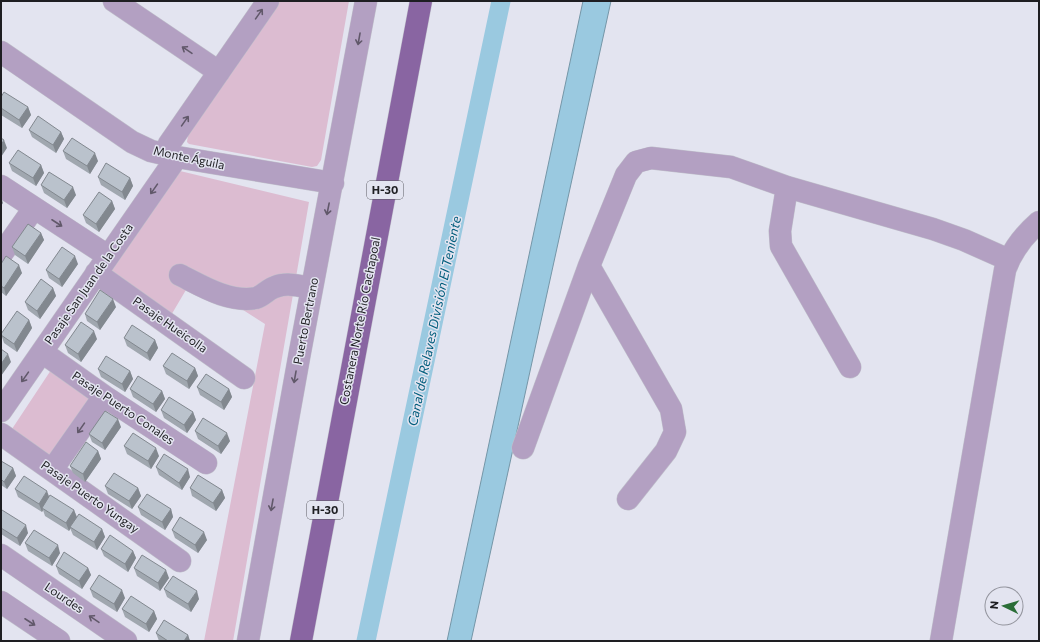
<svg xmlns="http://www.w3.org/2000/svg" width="1040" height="642" viewBox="0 0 1040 642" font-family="Commissioner,sans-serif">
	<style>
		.green { fill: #dcbcd1 }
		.water { fill: #9ac9e0; stroke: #7596a7 }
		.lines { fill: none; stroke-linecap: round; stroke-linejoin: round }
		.canal { stroke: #9ac9e0; stroke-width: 19 }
		.minor-casing { stroke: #c0c0cb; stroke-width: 23 }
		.major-casing { stroke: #c0c0cb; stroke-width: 23 }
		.minor { stroke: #b3a0c2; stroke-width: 22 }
		.major { stroke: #8965a2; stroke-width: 22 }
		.wall { fill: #a0a7af }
		.shaded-wall { fill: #82888f }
		.building { fill: #bac2cc; stroke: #82888f }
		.oneway { stroke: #61586a }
		.labels { text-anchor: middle; stroke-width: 3; stroke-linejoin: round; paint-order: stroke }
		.shield { fill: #e3e4f0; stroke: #595960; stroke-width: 1 }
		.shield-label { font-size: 11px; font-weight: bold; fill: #1e1e22 }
		.street-label { font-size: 12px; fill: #1e1e22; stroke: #e3e4f0 }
		.water-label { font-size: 13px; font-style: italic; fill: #005d7c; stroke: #e3e4f0 }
	</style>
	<rect width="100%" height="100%" fill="#e3e4f0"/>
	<!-- green -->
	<path class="green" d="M280,1H349L321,160L317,166L312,167L189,144L187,142L188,135Z
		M180,171L309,202L233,641H204L265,324L193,278L170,317L108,272Z
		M53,367L95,396L53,461L10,432Z"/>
	<!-- water -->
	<path class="water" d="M583,1H611L471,641H447Z"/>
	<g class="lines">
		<!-- canal -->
		<path class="canal" d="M366,641L501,1"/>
		<!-- minor casing -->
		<g class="minor-casing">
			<path id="minor" d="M114,1L219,72
				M1,52L132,142L151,151L177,157L333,183
				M165,154L169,144L268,1
				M1,186L108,256
				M787,187L780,231L781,246L850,367
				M1,255L34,208
				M589,266L671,409L675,432L666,451L628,499
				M96,273L244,378
				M180,275C202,286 229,303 256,298C263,296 268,289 275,287C287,282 300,286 312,288
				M42,352L104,396L206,463
				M1,411L177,157
				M1,434L180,561
				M523,448L589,266L626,175L636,162L651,158L731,167L787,187L933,229L964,240L1009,260
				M52,470L104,396
				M1,555L126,641
				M1,602L59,641
				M248,641L300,352L366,1
				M941,641L1005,270C1012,250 1023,236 1039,222"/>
		</g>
		<!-- major casing -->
		<g class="major-casing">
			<path id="major" d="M301,641L421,1"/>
		</g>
		<!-- minor -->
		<use href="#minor" class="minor"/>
		<!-- major -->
		<use href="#major" class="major"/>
	</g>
	<!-- wall -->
	<path class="wall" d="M1,97L28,107L31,115L22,128L1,115Z
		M29,130L61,132L64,139L56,153L32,137Z
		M63,151L98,161L90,174L66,159Z
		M9,163L41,165L44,173L36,186L12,171Z
		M98,177L130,178L133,186L125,200L101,185Z
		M41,185L76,195L67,208L44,193Z
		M112,201L115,209L99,232L86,223L83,215Z
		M41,233L44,240L28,264L15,255L12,247Z
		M1,264L22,273L6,296L1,292Z
		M78,264L62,287L49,278L46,270Z
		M53,288L56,296L40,319L28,310L25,302Z
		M116,307L100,330L87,321L85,314Z
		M29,320L32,328L17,352L4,343L1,334Z
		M124,338L155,340L158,348L150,361L127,346Z
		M97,339L81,362L68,353L65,345Z
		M163,366L195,368L198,376L189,389L166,374Z
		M98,369L130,371L133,379L125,392L101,377Z
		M197,387L229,389L232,397L224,410L200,395Z
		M130,389L162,391L165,399L156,412L133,397Z
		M161,410L193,412L196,420L187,433L164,418Z
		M121,427L105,450L92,442L89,434Z
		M195,431L230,441L221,454L198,439Z
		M124,446L159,456L151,469L127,454Z
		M98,451L101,459L85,482L73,473L70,466Z
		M1,461L13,468L16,476L7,489L1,485Z
		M156,467L190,477L182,490L159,475Z
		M105,486L138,488L141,496L132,509L108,494Z
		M190,488L222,490L225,498L216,511L192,496Z
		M15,489L49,497L74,510L77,517L102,529L105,537L97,550L73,535L70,528L69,531L45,516L43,510L42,512L18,497Z
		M138,507L171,509L173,517L165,530L141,515Z
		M1,511L28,533L20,546L1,534Z
		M172,530L207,540L198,553L175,538Z
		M25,543L60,553L52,566L28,551Z
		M101,549L133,551L136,558L128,572L104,556Z
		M56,566L88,568L91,575L82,589L59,574Z
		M134,568L169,578L160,591L137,576Z
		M90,589L125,598L117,612L93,597Z
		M164,589L199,599L191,612L167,597Z
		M122,609L154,611L157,619L149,632L125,617Z
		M156,633L188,635L190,641H159Z"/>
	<!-- shaded-wall -->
	<path class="shaded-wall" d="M28,107L31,115L22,128L19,120Z
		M61,132L64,139L56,153L53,145Z
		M4,140L7,148L1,157V145Z
		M95,153L98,161L90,174L87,166Z
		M41,165L44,173L36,186L33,178Z
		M130,178L133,186L125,200L122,192Z
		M73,187L76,195L67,208L64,200Z
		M1,197L3,203L1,206Z
		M112,201L115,209L99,232L96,224Z
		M41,233L44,240L28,264L25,256Z
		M75,256L78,264L62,287L59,279Z
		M19,265L22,273L6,296L4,288Z
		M53,288L56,296L40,319L37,311Z
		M113,299L116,307L100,330L97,322Z
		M29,320L32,328L17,352L14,344Z
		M94,331L97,339L81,362L78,354Z
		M155,340L158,348L150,361L147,353Z
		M8,354L11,362L1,376V364Z
		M195,368L198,376L189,389L187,381Z
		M130,371L133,379L125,392L122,384Z
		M229,389L232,397L224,410L221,402Z
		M162,391L165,399L156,412L153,404Z
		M193,412L196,420L187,433L184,425Z
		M118,419L121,427L105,450L102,443Z
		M227,433L230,441L221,454L218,446Z
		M156,448L159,456L151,469L148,461Z
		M98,451L101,459L85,482L83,474Z
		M13,468L16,476L7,489L4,482Z
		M188,469L190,477L182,490L179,483Z
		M138,488L141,496L132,509L129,501Z
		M222,490L225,498L216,511L213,503Z
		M47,491L50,499L42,508L43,510L42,512L39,504Z
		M171,509L173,517L165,530L162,522Z
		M74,510L77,518L69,531L66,523Z
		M26,525L28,533L20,546L17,538Z
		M102,529L105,537L97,550L94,542Z
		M204,532L207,540L198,553L195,545Z
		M58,545L60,553L52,566L49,558Z
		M133,551L136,558L128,572L125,564Z
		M88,568L91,575L82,589L79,581Z
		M166,570L169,578L160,591L158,583Z
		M122,590L125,598L117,612L114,604Z
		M197,591L199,599L191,612L188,604Z
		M154,611L157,619L149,632L146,624Z
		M188,635L190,641H184Z"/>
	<!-- building -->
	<path class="building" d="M4,92L28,107L19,120L1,108V97Z
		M38,116L61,132L53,145L29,130Z
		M1,138L4,140L1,145Z
		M72,138L95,153L87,166L63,151Z
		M18,150L41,165L33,178L9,163Z
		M106,163L130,178L122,192L98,177Z
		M49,172L73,187L64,200L41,185Z
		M99,192L112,201L96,224L83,215Z
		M28,224L41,233L25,256L12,247Z
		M62,247L75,256L59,279L46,270Z
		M6,256L19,265L4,288L1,286V264Z
		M41,279L53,288L37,311L25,302Z
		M100,290L113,299L97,322L85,314Z
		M17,311L29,320L14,344L1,335V334Z
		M81,322L94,331L78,354L65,345Z
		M132,325L155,340L147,353L124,338Z
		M1,349L8,354L1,364Z
		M172,353L195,368L187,381L163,366Z
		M106,356L130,371L122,384L98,369Z
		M206,374L229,389L221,402L197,387Z
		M138,376L162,391L153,404L130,389Z
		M169,397L193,412L184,425L161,410Z
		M105,411L118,419L102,443L89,434Z
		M203,418L227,433L218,446L195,431Z
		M133,433L156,448L148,461L124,446Z
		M86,442L98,451L83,474L70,466Z
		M164,454L188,469L179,483L156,467Z
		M1,461L13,468L4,482L1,479Z
		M114,473L138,488L129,501L105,486Z
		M198,475L222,490L213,503L190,488Z
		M24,476L47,491L39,504L15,489Z
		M147,494L171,509L162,522L138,507Z
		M50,495L74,510L66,523L42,508Z
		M2,510L26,525L17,538L1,528V511Z
		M79,514L102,529L94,542L70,527Z
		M180,517L204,532L195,545L172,530Z
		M34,530L58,545L49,558L25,543Z
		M110,535L133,551L125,564L101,549Z
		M64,552L88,568L79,581L56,566Z
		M142,555L166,570L158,583L134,568Z
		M99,575L122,590L114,604L90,589Z
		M173,576L197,591L188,604L164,589Z
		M131,596L154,611L146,624L122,609Z
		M164,620L188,635L184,641H168L156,633Z"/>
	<!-- one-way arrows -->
	<defs><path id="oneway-shaft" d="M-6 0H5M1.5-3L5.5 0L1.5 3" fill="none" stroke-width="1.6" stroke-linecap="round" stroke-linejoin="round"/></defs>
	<g class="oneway">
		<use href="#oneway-shaft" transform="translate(259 14) rotate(-55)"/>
		<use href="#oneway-shaft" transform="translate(359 39) rotate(100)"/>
		<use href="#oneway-shaft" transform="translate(187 50) rotate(-146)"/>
		<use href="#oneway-shaft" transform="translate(185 121) rotate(-55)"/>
		<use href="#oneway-shaft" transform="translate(154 189) rotate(125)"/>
		<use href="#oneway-shaft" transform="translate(328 209) rotate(101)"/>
		<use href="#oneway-shaft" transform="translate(57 223) rotate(33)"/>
		<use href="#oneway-shaft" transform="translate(25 377) rotate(125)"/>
		<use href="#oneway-shaft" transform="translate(295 377) rotate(100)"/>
		<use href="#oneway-shaft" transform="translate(81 428) rotate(125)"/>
		<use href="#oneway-shaft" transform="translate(272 505) rotate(100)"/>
		<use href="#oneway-shaft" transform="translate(94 619) rotate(-146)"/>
		<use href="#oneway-shaft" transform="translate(30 622) rotate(33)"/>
	</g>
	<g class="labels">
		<!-- shield labels -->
		<g class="shield">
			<rect x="367" y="181" width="36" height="18" rx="3"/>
			<rect x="307" y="501" width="36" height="18" rx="3"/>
		</g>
		<g class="shield-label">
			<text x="385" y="194">H-30</text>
			<text x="325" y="514">H-30</text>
		</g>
		<!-- street labels -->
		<g class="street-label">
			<text transform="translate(189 158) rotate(12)" y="4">Monte Águila</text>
			<text transform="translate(89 284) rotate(-55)" y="4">Pasaje San Juan de la Costa</text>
			<text transform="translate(306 321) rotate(-79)" y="4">Puerto Bertrano</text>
			<text transform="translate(360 321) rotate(-79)" y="4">Costanera Norte Río Cachapoal</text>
			<text transform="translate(170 325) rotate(35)" y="4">Pasaje Hueicolla</text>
			<text transform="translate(123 408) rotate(34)" y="4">Pasaje Puerto Conales</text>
			<text transform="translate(90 497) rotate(35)" y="4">Pasaje Puerto Yungay</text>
			<text transform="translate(64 598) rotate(34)" y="4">Lourdes</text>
		</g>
		<!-- water labels -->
		<g class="water-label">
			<text transform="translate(434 321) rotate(-78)" y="5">Canal de Relaves División El Teniente</text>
		</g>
	</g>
	<!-- border -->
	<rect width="1040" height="642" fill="none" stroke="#1e1e22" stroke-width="4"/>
	<!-- north arrow -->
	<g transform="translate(1004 606) rotate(275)"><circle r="19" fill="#e3e4f0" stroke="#94959e"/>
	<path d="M0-3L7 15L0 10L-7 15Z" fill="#2a6d37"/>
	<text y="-6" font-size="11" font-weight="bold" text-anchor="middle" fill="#1e1e22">N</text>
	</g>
</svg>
